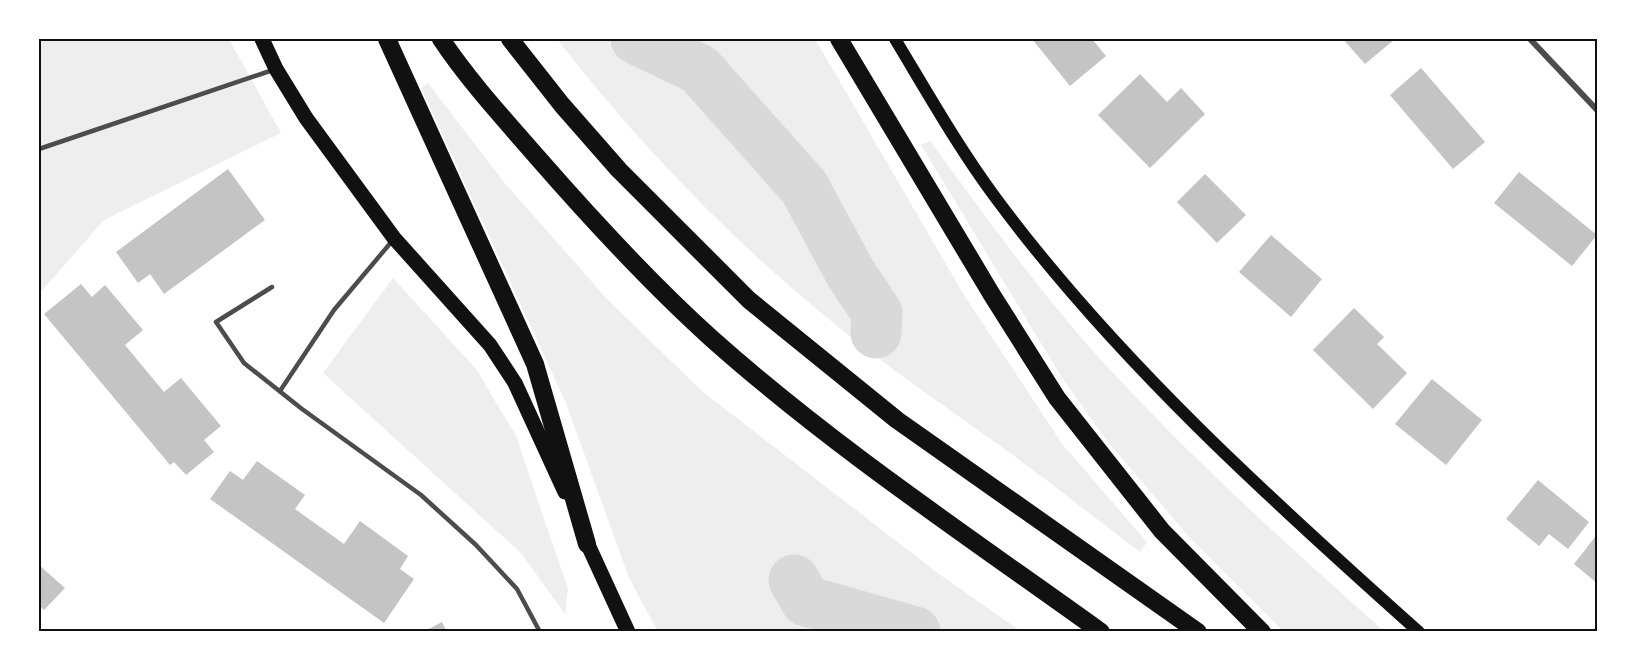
<svg xmlns="http://www.w3.org/2000/svg" width="1637" height="671" viewBox="0 0 1637 671" font-family="Raleway,sans-serif">
	<style>
		.green { fill: #eee }
		.lines { fill: none; stroke-linecap: round; stroke-linejoin: round }
		.river { stroke: #d9d9d9; stroke-width: 51 }
		.building { fill: #c4c4c4 }
		.service { stroke: #4c4c4c; stroke-width: 4.5 }
		.minor { stroke: #4c4c4c; stroke-width: 6 }
		.secondary { stroke: #111; stroke-width: 12 }
		.primary { stroke: #111; stroke-width: 15 }
		.motorway { stroke: #111; stroke-width: 18 }
		.neatline { fill: none; stroke: #111; stroke-width: 2 }
	</style>
	<rect width="100%" height="100%" fill="#fff"/>
	<!-- green -->
	<path class="green" d="M50,39H229L281,133L104,220L39,294V42Z
		M557,39H815L964,295L1063,445L1147,542L1140,552C1096,519 1054,485 1010,453C936,400 861,349 793,289C706,214 628,130 557,39Z
		M428,83L503,181L607,299L703,392L939,574L1022,632H658L629,578L566,403L421,88Z
		M930,141C983,213 1035,286 1094,352C1185,453 1284,542 1385,632H1284L1191,539L1107,441L1059,373L921,145Z
		M393,278L476,369L516,436L568,589L565,614L521,553L323,373Z"/>
	<g class="lines">
		<!-- river -->
		<path class="river" d="M636,39L699,69L804,187L851,274L877,313L876,333
			M794,580L806,601L915,632"/>
	</g>
	<!-- building -->
	<path class="building" d="M1032,39H1092L1106,56L1070,86Z
		M1343,39H1395L1365,64Z
		M1421,68L1485,142L1453,169L1390,95Z
		M1140,74L1167,102L1181,88L1205,114L1150,168L1098,115Z
		M228,169L265,220L164,294L150,274L138,283L116,252Z
		M1519,172L1597,235L1572,266L1494,203Z
		M1205,174L1246,215L1217,243L1177,202Z
		M1271,235L1322,279L1291,317L1239,272Z
		M81,284L92,297L105,285L143,330L125,345L164,392L181,378L221,426L204,440L214,452L186,475L174,462L170,465L44,314Z
		M1354,308L1384,337L1377,344L1407,373L1373,409L1313,350Z
		M1432,379L1482,420L1446,465L1395,424Z
		M257,461L305,495L295,509L344,544L360,521L408,556L400,569L414,579L384,623L210,499L230,471L243,480Z
		M1538,480L1589,522L1568,549L1549,534L1539,546L1506,519Z
		M1595,537L1598,540V584L1574,564Z
		M39,565L65,588L44,610L39,606Z
		M442,622L447,632H423Z"/>
	<g class="lines">
		<!-- service -->
		<path class="service" d="M39,149L273,70
			M272,287L216,322L244,363L302,409L421,495L476,545L517,589L540,632
			M280,391L334,310L393,240"/>
		<!-- minor -->
		<path class="minor" d="M1530,39L1598,111"/>
		<!-- secondary -->
		<path class="secondary" d="M895,39C927,92 958,147 995,197C1114,358 1270,499 1419,632"/>
		<!-- primary -->
		<path class="primary" d="M262,39L276,69L306,118L394,238L490,345L515,383L565,492
			M583,534L628,632"/>
		<!-- motorway -->
		<path class="motorway" d="M387,39L535,364L587,544
			M441,39C469,81 505,120 538,158C593,221 649,282 711,338C832,446 969,537 1101,632
			M510,39L562,105L619,170L749,300L897,420L1198,632
			M839,39L992,295L1057,398L1162,531L1262,632"/>
	</g>
	<!-- border -->
	<rect width="1637" height="671" fill="none" stroke="#ffffff" stroke-width="81"/>
	<rect x="40" y="40" width="1556" height="590" class="neatline"/>
</svg>
